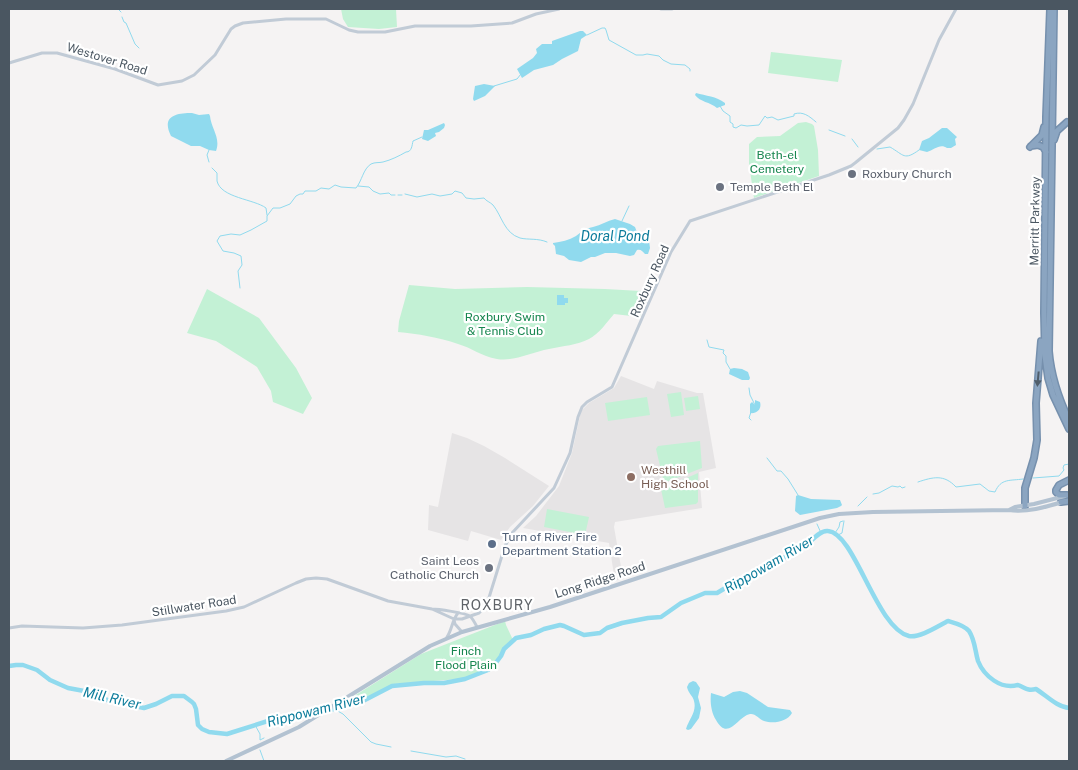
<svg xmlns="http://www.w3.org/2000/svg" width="1078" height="770" viewBox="0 0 1078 770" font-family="'Public Sans',sans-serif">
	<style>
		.education { fill: #e6e4e5 }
		.green { fill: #c3f1d5 }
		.water { fill: #90daee }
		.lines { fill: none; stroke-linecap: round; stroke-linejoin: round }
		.stream { stroke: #90daee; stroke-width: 1 }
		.river { stroke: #90daee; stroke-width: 4.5 }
		.highway-casing { stroke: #7690ad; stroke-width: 8 }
		.secondary { stroke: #c1cbd6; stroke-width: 3 }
		.primary { stroke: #b3c2d1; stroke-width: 4 }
		.highway { stroke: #8ba5c1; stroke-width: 5 }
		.oneway { fill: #505e6b }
		.worship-dot { fill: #6b7280; stroke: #fff; stroke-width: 2 }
		.education-dot { fill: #8d6e63; stroke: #fff; stroke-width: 2 }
		.service-dot { fill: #5c6f8a; stroke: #fff; stroke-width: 2 }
		.labels { text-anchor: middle; stroke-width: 4.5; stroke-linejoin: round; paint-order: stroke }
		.street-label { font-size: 12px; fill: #4a5661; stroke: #fff }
		.park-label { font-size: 12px; fill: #17864f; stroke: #fff }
		.worship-label { font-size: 12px; fill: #5b616d; stroke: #fff; text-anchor: start }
		.education-label { font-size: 12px; fill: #785e54; stroke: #fff; text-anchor: start }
		.service-label { font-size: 12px; fill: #4e5e75; stroke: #fff; text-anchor: start }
		.water-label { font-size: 14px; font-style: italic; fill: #0c7c9b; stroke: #fff }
		.neighbourhood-label { font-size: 14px; letter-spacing: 1px; fill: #5f6368; stroke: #fff }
	</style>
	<rect width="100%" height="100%" fill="#f5f3f3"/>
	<!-- education -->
	<path class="education" d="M621,376L654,389L657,381L697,393H703L716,468L699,472L702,508L615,522L614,527L623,578L615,581L609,543L523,528L536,516L559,486L572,453L581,411L589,403L614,388Z
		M452,433L467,438L484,446L505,458L549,486L533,506L510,527L501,540L471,531L468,541L428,530L429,505L438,507Z"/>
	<!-- green -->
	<path class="green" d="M341,9H396L397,27L379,29L348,27L343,19Z
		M771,52L842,60L838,82L768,73Z
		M806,122L812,124L814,126L818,150L819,176L754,198L749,164V144L757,137L780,136L798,123Z
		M409,285L455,289L527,287L605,289L641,291L650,294L640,317L614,314C607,322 599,334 589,339C577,345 563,346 549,349C532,352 514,362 497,359C481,356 472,348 458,344C438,337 418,334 398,332L399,321Z
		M207,289L259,318L296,368L312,398L303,414L273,402L271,391L257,367L216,341L187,333Z
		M681,392L684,415L671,417L667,394Z
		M698,396L700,409L686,411L684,398Z
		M647,397L650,415L608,421L605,403Z
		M700,441L702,468L664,483L656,449L658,446Z
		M698,473V502L696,504L665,508L661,489Z
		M547,509L589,517L585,535L544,527Z
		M505,621L506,625L513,640L498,660L490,667L472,678L395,684L371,699L340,710L335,708L421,654Z"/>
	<!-- water -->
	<path class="water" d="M580,31H583L587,35L581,39L578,51L562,59L553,65L534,70L522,78L517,69L533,58L537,53L536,49L542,44H552V41Z
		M484,84L495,86L485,96L474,101L473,99L475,86Z
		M696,93C706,96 716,96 725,103V105L717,108C710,102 700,102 695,95Z
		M192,113L199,115L209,114L210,116C211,128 221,138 216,151L209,150L200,146H191L171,136C161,116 176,113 192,113Z
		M444,123L445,125L444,128L439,132L435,133L436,136L428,141L422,139L424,130H428Z
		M942,128H947L957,137L955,139L956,145L951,148H947C940,143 934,150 927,152L919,150L922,141L929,138Z
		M615,219L630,224L635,227L638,235L649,241L650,248L648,254H645C642,251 641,249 637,250L634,255L630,256L616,253H605L595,257H591L581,262L569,260L564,256L556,254L555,246L553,244V243C561,242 569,240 576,236C579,234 582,231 586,229C588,228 590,228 593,227C601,225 607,221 615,219Z
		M557,295H564V298H568V303H565V305H557Z
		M734,368L742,369L748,372L750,378L749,380H742L729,374L730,369Z
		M755,400L760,402C762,409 757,414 750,413V404L752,402L755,405Z
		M798,495L811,499L840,500L842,505L841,506L837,508L800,515L795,511L796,496Z
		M693,681L696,682L700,688L698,697L701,708L699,718L691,729L688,730L686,729C689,719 697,712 694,701C693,696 688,693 687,687L689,683Z
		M740,691L747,693L768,707L790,710L792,713C787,722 773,724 764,721C759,719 755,713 750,714C738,716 728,742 716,720C711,712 710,702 711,693L724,697L733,692Z"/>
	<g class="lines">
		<!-- stream -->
		<path class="stream" d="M118,9L121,12
			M122,17L124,22L126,23L135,44L139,48
			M587,35L602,28H605L606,30L609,40L636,55H643L647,54L659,56L663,60L671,64L685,65L690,69V71
			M494,86L517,79L521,74
			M720,106L723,111L730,116V122L733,124V127L736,128L741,125L747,126L759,125L765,116L767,118L772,117L778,120L794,116V114C803,111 809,116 816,122
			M829,130L845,136
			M852,139L858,147
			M877,149L890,147C904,155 904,161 919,150
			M209,162L207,155L209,150
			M212,168L217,173C217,176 217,178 217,181C221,198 254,199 266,208L267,215
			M358,186L369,187L373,191L380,194L389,193L391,195H395
			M405,194L417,197L432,194L440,196L452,194L455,191L462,193L466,198L474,199L484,198C486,201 490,202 493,205C502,216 504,233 520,238C528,240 538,238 547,242
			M398,195H402
			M622,221L629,206
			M240,288L238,271L242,265L241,256L234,253L223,251L217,241L220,236L231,234L240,235L251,230L267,221V216L273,208H280L290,204L296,196L300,194H303L305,191H316L321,188L329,189L335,185L341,187L356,188C362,181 363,169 371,164C375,162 379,163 383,162C391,160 399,156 406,152C412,152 412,145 413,141L422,137
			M707,340L709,347L724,350L723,353L726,356V362L730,369
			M749,388L750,395L755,405V406
			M751,420L749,418L751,412
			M767,458L777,471H781L788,479L798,495
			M1033,478L1059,476L1064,470L1063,468L1064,465L1069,464
			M918,482C933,477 944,474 956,487L980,484L989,491L995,492C1001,478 1010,481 1023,479
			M873,494L879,493L892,486L898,487L900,486L902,488L905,487
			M858,506L867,497
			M817,524L821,533
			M835,533L839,527L840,522L843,521
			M838,535L842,533L844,521
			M334,709L343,714L371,742L376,744L391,747
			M255,725L260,734V740L264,738
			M260,750L264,761
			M411,751L446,757L456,756L465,759"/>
		<!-- river -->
		<path class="river" d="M9,666L16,665H23L37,670L50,680L68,688L95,693L109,701L116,702L144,708L156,704L172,696H184L192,702L194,704L196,709L198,725L202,729L209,732L227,734L271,720L285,719L334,709L363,701L392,686L424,683H444L465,679L488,670L495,664L501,656L504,649L516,638L531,635L544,629L560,625L564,626L584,635L600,633L607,628L622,623L648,618L661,617L681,603L705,593H717L737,581L742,582L809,543C814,538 821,530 828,531C855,533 876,628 909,636C920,638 938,626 948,621C955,623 964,625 969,631C975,640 975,651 978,661C984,676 1001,690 1018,685C1026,688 1027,691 1036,689C1047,696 1057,707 1069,708"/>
		<!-- highway casing -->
		<g class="highway-casing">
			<path id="highway" d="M1050,9L1046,117L1044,313L1045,356L1048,378L1053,395L1069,429
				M1054,9L1049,351C1051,376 1058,397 1069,420
				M1054,140L1057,131L1067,122
				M1031,146L1038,145L1043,147L1046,152
				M1030,147L1042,135L1044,127
				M1067,495H1059L1056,492V490L1059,485L1069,480
				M1061,502L1069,501
				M1025,506V488L1034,458L1037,440L1036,403L1041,341"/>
		</g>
		<!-- secondary -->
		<path class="secondary" d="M661,9H672
			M9,63L42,53H57L115,69L158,85L182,81L194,75L215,55L231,29L235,26L243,23L286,19H326L349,30L358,32H385L415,26H471L512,23L536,14L559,9
			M432,609L454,619H462L479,613L487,604L505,546L512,533L554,488L570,453L578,417L582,407L587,402L612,387L671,252L690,221L829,175L851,166L855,163L898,128L904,120L913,104L939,40L956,9
			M454,620L455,624L462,632
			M9,628L22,626L83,628L122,625L226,611L244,607L296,583L306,579L316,578L327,579L388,601L432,609C438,609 465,613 470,616C473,619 475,623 477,627
			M447,637C452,630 452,620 458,613"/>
		<!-- primary -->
		<path class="primary" d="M1009,510L1015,507L1034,504L1065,496
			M226,761L299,727L430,646L462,632L550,607L820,518L839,514L873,512L1009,510C1026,513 1046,507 1062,502"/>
		<!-- highway -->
		<use href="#highway" class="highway"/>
	</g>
	<!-- one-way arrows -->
	<defs><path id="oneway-solid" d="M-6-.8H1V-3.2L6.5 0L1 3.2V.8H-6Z" transform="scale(1.25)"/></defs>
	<use class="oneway" href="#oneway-solid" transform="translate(1038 379) rotate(95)"/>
	<!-- markers -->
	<g class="worship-dot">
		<circle cx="852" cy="174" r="5"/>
		<circle cx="720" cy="187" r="5"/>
		<circle cx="489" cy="568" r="5"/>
	</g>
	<circle class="education-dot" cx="631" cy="477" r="5"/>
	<circle class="service-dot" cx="492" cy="544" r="5"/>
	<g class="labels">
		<!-- street labels -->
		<g class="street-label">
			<text transform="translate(107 59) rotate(17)" y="4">Westover Road</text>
			<text transform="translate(1035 221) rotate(-89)" y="4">Merritt Parkway</text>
			<text transform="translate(650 281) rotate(-66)" y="4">Roxbury Road</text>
			<text transform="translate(600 580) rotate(-18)" y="4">Long Ridge Road</text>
			<text transform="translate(194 606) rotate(-9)" y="4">Stillwater Road</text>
		</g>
		<!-- park labels -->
		<g class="park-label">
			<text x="777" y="159">Beth-el<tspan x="777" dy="14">Cemetery</tspan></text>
			<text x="505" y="321">Roxbury Swim<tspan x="505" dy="14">&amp; Tennis Club</tspan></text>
			<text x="466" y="655">Finch<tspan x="466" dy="14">Flood Plain</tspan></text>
		</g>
		<!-- worship labels -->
		<g class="worship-label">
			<text x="862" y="178">Roxbury Church</text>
			<text x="730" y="191">Temple Beth El</text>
			<text x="479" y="565" text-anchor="end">Saint Leos<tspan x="479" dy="14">Catholic Church</tspan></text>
		</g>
		<!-- education labels -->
		<g class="education-label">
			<text x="641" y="474">Westhill<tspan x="641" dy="14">High School</tspan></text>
		</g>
		<!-- service labels -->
		<g class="service-label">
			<text x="502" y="541">Turn of River Fire<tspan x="502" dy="14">Department Station 2</tspan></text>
		</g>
		<!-- water labels -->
		<g class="water-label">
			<text x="615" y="241">Doral Pond</text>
			<text transform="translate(769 564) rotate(-30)" y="5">Rippowam River</text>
			<text transform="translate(112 698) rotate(13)" y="5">Mill River</text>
			<text transform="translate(316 710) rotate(-14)" y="5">Rippowam River</text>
		</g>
		<!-- neighbourhood labels -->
		<g class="neighbourhood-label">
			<text x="497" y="610">ROXBURY</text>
		</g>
	</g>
	<!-- border -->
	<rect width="1078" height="770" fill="none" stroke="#4a5661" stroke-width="20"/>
</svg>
